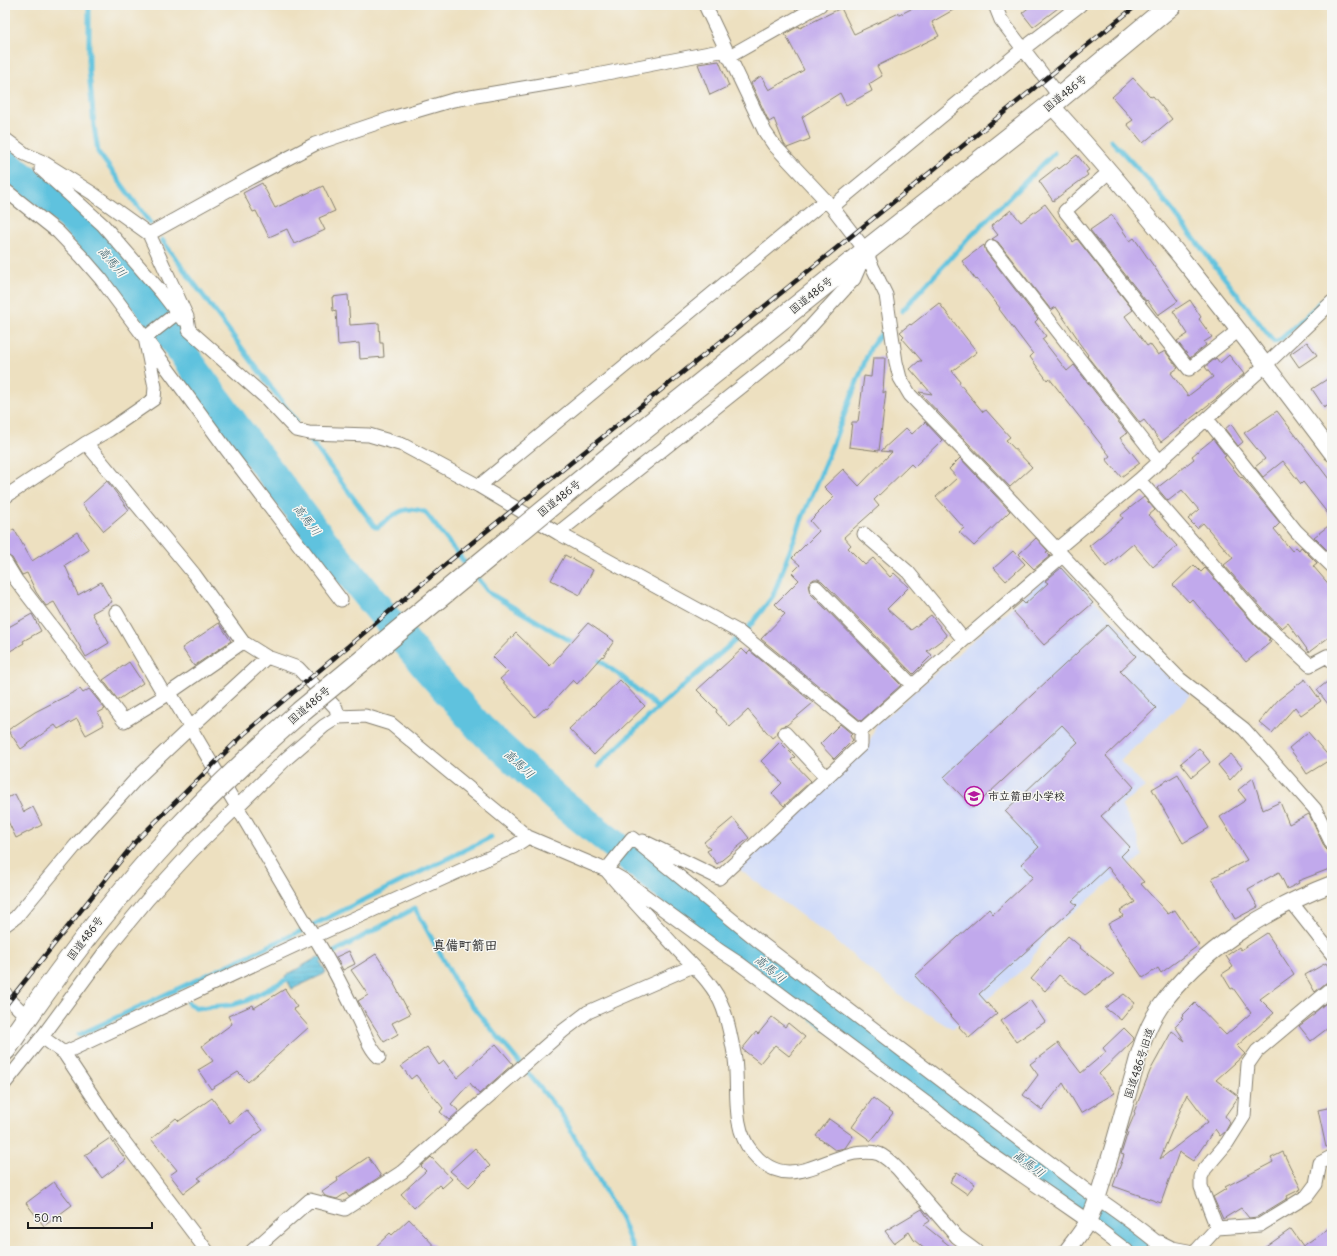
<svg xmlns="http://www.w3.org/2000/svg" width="1337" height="1256" viewBox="0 0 1337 1256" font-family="Delius,'Klee One',sans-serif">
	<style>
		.built { fill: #cfdaf9 }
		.water { fill: url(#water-rules); stroke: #3e6f7d }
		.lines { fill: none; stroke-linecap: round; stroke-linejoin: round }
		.stream { stroke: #5fc2de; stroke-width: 5 }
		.river { stroke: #5fc2de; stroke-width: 30 }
		.building { fill: #c1a9ec; fill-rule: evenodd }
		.minor-casing { stroke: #847e6e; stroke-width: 15 }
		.tertiary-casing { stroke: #847e6e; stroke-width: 18 }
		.trunk-casing { stroke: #847e6e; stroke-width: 23 }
		.minor { stroke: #fff; stroke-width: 13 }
		.tertiary { stroke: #fff; stroke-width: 16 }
		.trunk { stroke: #fff; stroke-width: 21 }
		.rail-casing { stroke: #1c1c1c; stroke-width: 4.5 }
		.rail { stroke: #f6f6f2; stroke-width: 3; stroke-dasharray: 9; stroke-linecap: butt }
		.trunk-bridge-casing { stroke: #847e6e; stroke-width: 23; stroke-linecap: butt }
		.trunk-bridge { stroke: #fff; stroke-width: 21 }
		.labels { text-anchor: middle; stroke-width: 3; stroke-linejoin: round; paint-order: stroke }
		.street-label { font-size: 11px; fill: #1c1c1c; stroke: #f6f6f2 }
		.poi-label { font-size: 11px; font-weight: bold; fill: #1c1c1c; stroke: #f6f6f2; text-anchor: start }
		.water-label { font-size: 12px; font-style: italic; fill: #375e6a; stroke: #f6f6f2 }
		.quarter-label { font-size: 13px; font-weight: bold; fill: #1c1c1c; stroke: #f6f6f2 }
	</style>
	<defs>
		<pattern id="water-rules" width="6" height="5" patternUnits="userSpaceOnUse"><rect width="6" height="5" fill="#5fc2de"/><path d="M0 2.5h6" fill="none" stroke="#52a6be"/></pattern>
	</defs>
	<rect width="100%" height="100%" fill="#f6f6f2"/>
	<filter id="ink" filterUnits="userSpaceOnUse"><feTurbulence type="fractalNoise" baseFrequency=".025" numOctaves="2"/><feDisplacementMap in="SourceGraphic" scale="8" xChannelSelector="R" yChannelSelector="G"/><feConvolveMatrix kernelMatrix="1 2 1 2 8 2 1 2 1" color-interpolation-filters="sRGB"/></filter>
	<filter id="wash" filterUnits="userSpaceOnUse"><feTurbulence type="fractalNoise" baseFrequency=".012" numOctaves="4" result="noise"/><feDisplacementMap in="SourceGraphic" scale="16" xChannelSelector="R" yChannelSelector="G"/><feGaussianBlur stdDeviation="0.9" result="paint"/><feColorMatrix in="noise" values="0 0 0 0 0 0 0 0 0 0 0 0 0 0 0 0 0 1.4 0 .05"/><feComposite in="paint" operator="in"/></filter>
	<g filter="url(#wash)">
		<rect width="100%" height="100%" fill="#ede0c0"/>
		<!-- built -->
		<path class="built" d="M1059,566L1063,568L1165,673L1191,695L1120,761L1145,787L1121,805L1136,832L1142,856L1048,933L1027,966L952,1029L905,1000L838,943L739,869L868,746L876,725Z"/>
		<!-- water -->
		<path class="water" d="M318,957L326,973L292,989L285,976Z"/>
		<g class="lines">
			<!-- stream -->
			<path class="stream" d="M89,5V70L94,126L98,152L150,223
				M1111,140L1151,183L1274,342L1281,339L1332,292
				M162,240L296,421
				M902,311L967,240L1054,153
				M311,441L375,527H378C394,515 404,504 425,512L469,568
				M474,574L489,593L577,645
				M593,656L621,676L658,708
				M598,766L658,708L746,631L773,596L803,516L819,479L871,346L884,331
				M550,802L562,795
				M314,963L415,908L461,992L561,1113L622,1221L634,1251
				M188,1003L197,1008L231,1005L246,1001L291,977
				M79,1035L299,932L491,837"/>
			<!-- river -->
			<path class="river" d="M5,163L54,201L100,248L143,298L236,427L315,531L427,668L480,728L557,799L803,996C847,1027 888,1061 931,1093C1003,1146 1076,1196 1146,1251"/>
		</g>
		<g id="blocks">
			<!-- building -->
			<path class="building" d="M919,5H962L932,22L939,36L877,66L882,76L869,84L872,91L846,105L840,93L802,117L810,139L787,148L784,144L774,119L769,122L751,83L761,76L769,90L804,70L785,34L799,26L800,28L841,8L854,34L899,13V15Z
				M1032,5H1062L1033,27L1022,13Z
				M719,61L729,86L710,95L698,64Z
				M1133,78L1151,97L1153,96L1172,119L1143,143L1127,124L1133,120L1112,97Z
				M1077,155L1089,170L1086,172L1088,175L1053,201L1039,181L1057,167L1059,169Z
				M262,183L275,208L323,186L335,211L319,218L325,230L294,244L287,229L269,237L256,211L253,212L243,193Z
				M1045,204L1073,242L1077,239L1133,310L1125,316L1147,346L1150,344L1158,355L1165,351L1178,368L1171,373L1188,396L1213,377L1205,367L1216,358L1220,363L1229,355L1244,374L1221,393L1222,394L1161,442L1144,420L1140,423L1087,356L1088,355L1077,340L1078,339L1056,307L1051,310L998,242L992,239L998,235L991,226L1011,210L1021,222Z
				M1112,215L1130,241L1134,238L1178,301L1158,315L1147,300L1146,301L1090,230Z
				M984,245L986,252L1038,319L1035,322L1046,336L1042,339L1067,371L1074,365L1127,433L1120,438L1140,463L1121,477L1106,459L1110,456L1049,378L1047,380L1030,357L1033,354L999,309L1000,308L977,279L976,280L962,261Z
				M348,295L350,325L379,323L380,343H383L384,357L360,359L359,343L338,345L336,310L333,311L332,297Z
				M1190,300L1201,317L1199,319L1212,337L1204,342L1206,345L1190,358L1177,341L1188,334L1173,311Z
				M939,303L977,352L952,371L960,381L959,383L983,412L986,410L1010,437L1006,440L1032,467L1010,487L919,392L932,394L910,369L919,361H922L902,338L904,336L900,332L910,324L911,325Z
				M1307,342L1317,355L1299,367L1290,354Z
				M873,358H885L883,393L886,391L879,451L849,447L852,422H858L864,376L871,377Z
				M1332,376V402L1324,407L1312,389Z
				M1277,411L1332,483V519L1303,482L1301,484L1283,461L1263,477L1255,467L1265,459L1244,433Z
				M925,422L942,440L914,467L911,464L874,500L879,506L844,537L851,545L848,548L865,565L873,558L890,577L894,573L909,587L887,609L911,630L931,615L947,636L927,651L932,655L913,674L822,581L818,579H814L810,582L808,585L810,593L901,685L861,721L834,699L827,691L826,692L761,639L785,614L775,604L799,580L792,573L800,565L792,558L819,531L810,521L834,497L824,487L843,469L859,486L892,452L881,451L906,428L912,434Z
				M1231,424L1243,442L1238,446L1225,429Z
				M1213,439L1226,456L1224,457L1241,478L1242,477L1280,523L1274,529L1292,551L1296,547L1299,550L1301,547L1317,563L1313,566L1332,588V635L1309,652L1288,623L1282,628L1267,614L1224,565L1233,558L1203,523L1197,528L1188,519L1199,510L1182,490L1168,501L1157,488L1194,459L1192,456Z
				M960,458L1010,511L974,546L959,532L964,528L936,497L957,478L949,469Z
				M107,481L129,510L104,531L82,504Z
				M1144,497L1155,510L1149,515L1177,546L1153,567L1133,544L1106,567L1089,546L1123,518L1121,515Z
				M1332,523V552L1330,553L1314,537Z
				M14,529L32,561L77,532L89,550L65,565L78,595L101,582L112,602L92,613L109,643L86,657L54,602L46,606L36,592L27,573L22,575L12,558L5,554V534Z
				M1036,538L1048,551L1046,552L1050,556L1034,569L1019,554Z
				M1013,551L1025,564L1006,581L994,568Z
				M565,555L593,570L580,595L551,580Z
				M1194,565L1201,572L1205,568L1255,625L1270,639L1268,640L1271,642L1246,662L1192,599L1189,602L1173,585Z
				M1061,568L1093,603L1044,645L1012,610L1022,601L1025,604L1048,583L1045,581Z
				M32,614L41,631L23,641L24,643L5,654V629Z
				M219,623L231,641L194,666L182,648Z
				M588,623L614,641L603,657L602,656L577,684L573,680L547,708L546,707L535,717L500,679L508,672L493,657L516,633L550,666Z
				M1107,625L1136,656L1120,671L1156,708L1106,756L1134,787L1101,816L1130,847L1121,856L1144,882L1141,884L1168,914L1175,910L1199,945L1161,973L1158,968L1143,978L1119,943L1108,924L1123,916L1120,911L1135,902L1108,867L1072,901L1077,905L979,994L997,1014L969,1038L959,1027L960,1026L915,976L989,909L993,914L1033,877L1021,864L1039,847L1005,811L1078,742L1062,725L973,808L944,777Z
				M742,649L747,654L750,651L813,703L787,725L780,727L777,734L772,738L748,710L730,727L716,712L717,710L697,690Z
				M129,662L143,683L118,700L103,680Z
				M1332,678V709L1317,690Z
				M1305,679L1321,701L1301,715L1295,707L1272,733L1259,722L1278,700Z
				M620,680L645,706L594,755L569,729Z
				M80,689L83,693L89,689L105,709L98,713L104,725L86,735L77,719L58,729L55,725L21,749L8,730L35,712Z
				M840,724L852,734L850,736L853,740L834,759L820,744Z
				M1308,732L1331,759L1307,774L1298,760L1289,748Z
				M780,742L795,757L791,760L811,781L784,806L772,793L782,783L761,761Z
				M1199,748L1210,762L1192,777L1181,763Z
				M1231,754L1242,767L1230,780L1218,765Z
				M1178,774L1209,828L1183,843L1152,789Z
				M1253,778L1263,810L1280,802L1289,824L1309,814L1325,848L1328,851L1332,862V868L1298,881L1299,883L1287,889L1279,872L1248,889L1258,907L1235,919L1212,878L1247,860L1220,817L1246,800L1238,790Z
				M15,794L24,812L33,807L42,825L16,838L5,815V799Z
				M733,818L749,838L717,864L707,851L710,849L704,842Z
				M1267,933L1294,974L1260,999L1274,1013L1237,1046L1245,1054L1216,1080L1238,1096L1237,1099L1225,1116L1230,1123L1225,1132L1220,1136L1215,1129L1193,1161L1179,1152L1161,1203L1113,1186L1124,1155L1121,1154L1128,1132H1127L1135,1113L1134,1112L1150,1071L1172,1031L1185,1041L1175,1026L1183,1018L1181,1017L1195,1003L1226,1035L1251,1013L1233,988L1231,989L1222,974L1233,967L1226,956L1239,947L1241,950ZM1187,1094L1208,1122L1160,1159Z
				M1068,936L1081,947L1080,948L1114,974L1085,995L1059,975L1045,991L1031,979Z
				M349,951L355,964L343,970L336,957Z
				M376,954L395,983L394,984L410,1014L392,1023L398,1034L384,1042L358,1001L368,995L351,970Z
				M1326,963L1332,973V980L1327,982L1315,992L1305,975Z
				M285,989L297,1007L293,1009L309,1027L248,1082L238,1072L211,1089L198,1070L213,1061L202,1046L232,1024L228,1016L253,1005L254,1008Z
				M1124,994L1135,1003L1121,1020L1105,1008Z
				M1332,998V1025L1311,1041L1299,1026L1315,1014L1314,1013Z
				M1030,1000L1045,1022L1016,1042L1001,1021Z
				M772,1017L785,1027L788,1023L805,1037L789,1056L775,1045L760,1063L742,1049L756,1032L758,1034Z
				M1124,1028L1134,1038L1133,1041L1099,1074L1115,1093L1081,1113L1063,1083L1042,1110L1023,1095L1038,1075L1030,1064L1058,1043L1081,1073L1106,1052L1103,1048Z
				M496,1044L513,1064L479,1094L470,1083L451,1104L459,1111L449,1120L440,1112L443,1108L416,1075L411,1079L401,1066L427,1047L439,1065L444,1061L457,1078Z
				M212,1098L230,1123L246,1110L263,1130L198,1178L201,1180L184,1193L170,1175L177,1170L151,1139L176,1118L179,1121Z
				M873,1098L893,1113L871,1141L852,1127Z
				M1332,1107V1146L1326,1147L1318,1110Z
				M829,1119L853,1136L845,1148L835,1150L816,1136Z
				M110,1138L126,1160L102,1178L85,1155Z
				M475,1148L490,1166L469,1187L450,1171Z
				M1283,1152L1301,1189L1287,1196L1288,1198L1257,1217L1249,1218L1241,1208L1223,1219L1213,1197L1226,1189L1225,1187L1273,1162L1271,1158Z
				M368,1157L381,1176L349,1197L346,1193L337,1199L325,1196L322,1192L338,1181L337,1178Z
				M431,1157L452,1179L442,1188L439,1185L414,1208L401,1194L426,1171L421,1166Z
				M957,1172L975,1184L967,1194L950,1182Z
				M54,1182L72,1205L44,1226L26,1203Z
				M922,1209L930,1221L924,1225L956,1251H927L914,1240L909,1232L894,1243L885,1231Z
				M409,1219L439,1251H371L390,1233L392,1235Z
				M1332,1226V1251H1260L1291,1229L1303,1246Z"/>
		</g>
	</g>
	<g filter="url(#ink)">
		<use href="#blocks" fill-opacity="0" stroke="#847e6e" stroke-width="1"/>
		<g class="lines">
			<!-- minor casing -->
			<g class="minor-casing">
				<path id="minor" d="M705,5L765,132L774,145L832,207L866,251L871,264L886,295L896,362L900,378L910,395L993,481L1131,629L1180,679L1244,729L1315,809L1332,844
					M995,5L1001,20L1060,97
					M728,57L820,5
					M5,139L25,154L43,162L92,193L149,234L187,317L189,330L265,397L296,430L309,433L369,435L403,445L479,486L558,533L739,632L861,731L964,640L1062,556
					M41,169L103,225L162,293L182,319
					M1110,171L1065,211L1189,369L1239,330
					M5,190L58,232L82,257L101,279L145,338L155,387L154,399L109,430L86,443L5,497
					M832,207L1023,49L1080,5
					M149,234L250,178L315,144L392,118L453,100L576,79L725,50
					M992,247L1160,462
					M177,313L145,338L227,450L341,600
					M1207,419L1296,531L1332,566
					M86,443L194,574L243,642L267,657L298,668L336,708L338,717
					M1139,480L1261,620L1310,665L1327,656L1332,661
					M479,486L826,200
					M558,533L794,345L854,279L864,256
					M864,534L908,572L964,640
					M1057,549L1139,480L1256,374L1332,302
					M5,562L16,580L124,721L165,696L243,642
					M816,587L913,686
					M116,612L165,696
					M170,693L305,922C325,952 342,985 357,1017C364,1030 368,1047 379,1057
					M785,733L826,777
					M632,838L757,940L1087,1191C1115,1210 1142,1229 1167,1251
					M632,838L606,870C629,897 654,923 677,949C694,967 714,984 723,1008C729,1024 732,1042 735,1059C739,1089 731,1127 752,1152C785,1192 817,1161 855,1153C863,1152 871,1151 879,1154C886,1157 892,1163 898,1169L957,1237L976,1251
					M643,841L719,878L861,745V731
					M1291,902L1332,954
					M5,925L16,917L76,845L136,779L191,727L267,657
					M5,993L7,997L27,1017
					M42,1037L110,945L148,899L192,851L287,758L324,726L338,717L365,716L391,724L528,837L606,870L625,881L720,951L740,964L933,1108L981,1147L1088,1221L1127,1251
					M64,1053L315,936L513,847L528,837
					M5,1083L42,1037L64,1053L116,1131L207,1251
					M1217,1228L1260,1225L1307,1196L1316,1184L1320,1163L1331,1157
					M1160,1242L1172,1248L1188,1251
					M252,1251L310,1200L345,1209L402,1172L563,1031L588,1012L693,966
					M1196,1251L1217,1228L1201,1187V1177L1205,1169L1227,1143L1244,1116L1248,1064L1257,1051L1332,988"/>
			</g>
			<!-- tertiary casing -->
			<g class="tertiary-casing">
				<path id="tertiary" d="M1051,105C1151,215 1243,334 1332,453
					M1067,1251C1074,1241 1082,1232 1088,1221C1096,1206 1100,1189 1105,1173C1116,1139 1125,1103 1135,1069C1140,1048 1148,1025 1160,1007C1199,951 1269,908 1332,884"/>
			</g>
			<!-- trunk casing -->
			<g class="trunk-casing">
				<path id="trunk" d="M628,442L866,251L1051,105L1171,5
					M5,1050C56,974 111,901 173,834"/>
			</g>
			<!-- minor -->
			<use href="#minor" class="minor"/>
			<!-- tertiary -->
			<use href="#tertiary" class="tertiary"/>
			<!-- trunk -->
			<use href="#trunk" class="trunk"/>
			<!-- rail casing -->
			<g class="rail-casing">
				<path id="rail" d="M5,1006L136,841L245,733L447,563L1137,5"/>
			</g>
			<!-- rail -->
			<use href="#rail" class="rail"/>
			<!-- trunk-bridge casing -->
			<g class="trunk-bridge-casing">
				<path id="trunk-bridge" d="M173,834C213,791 256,751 300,712L628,442"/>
			</g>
			<!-- trunk-bridge -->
			<use href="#trunk-bridge" class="trunk-bridge"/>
		</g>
	</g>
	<!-- icons -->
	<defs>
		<g id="school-ring" transform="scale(1)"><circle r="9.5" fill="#f6f6f2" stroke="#b5179e" stroke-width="1.5"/><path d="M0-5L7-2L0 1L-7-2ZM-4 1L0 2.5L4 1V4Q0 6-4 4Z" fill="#b5179e"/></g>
	</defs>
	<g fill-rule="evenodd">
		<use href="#school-ring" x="974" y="796"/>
	</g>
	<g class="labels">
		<!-- street labels -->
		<g class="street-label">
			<text transform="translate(1065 93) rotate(-39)" y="4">国道486号</text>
			<text transform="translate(811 295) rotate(-39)" y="4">国道486号</text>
			<text transform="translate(559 498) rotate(-39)" y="4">国道486号</text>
			<text transform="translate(309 705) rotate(-41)" y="4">国道486号</text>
			<text transform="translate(85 938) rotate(-53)" y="4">国道486号</text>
			<text transform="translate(1139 1063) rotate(-72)" y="4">国道486号旧道</text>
		</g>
		<!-- poi labels -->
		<g class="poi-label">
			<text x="988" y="800">市立箭田小学校</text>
		</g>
		<!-- water labels -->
		<g class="water-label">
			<text transform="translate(112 262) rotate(49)" y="4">高馬川</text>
			<text transform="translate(307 520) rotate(52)" y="4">高馬川</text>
			<text transform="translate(519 764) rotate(43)" y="4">高馬川</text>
			<text transform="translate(770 969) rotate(39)" y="4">高馬川</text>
			<text transform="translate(1029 1164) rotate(37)" y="4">高馬川</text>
		</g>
		<!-- quarter labels -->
		<g class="quarter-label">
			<text x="465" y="950">真備町箭田</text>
		</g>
	</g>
	<!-- margin -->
	<rect width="1337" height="1256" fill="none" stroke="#f6f6f2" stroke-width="20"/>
	<!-- scale -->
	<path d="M28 1222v6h124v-6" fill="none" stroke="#1c1c1c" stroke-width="2"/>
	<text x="34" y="1222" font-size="12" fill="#1c1c1c" stroke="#f6f6f2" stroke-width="3" paint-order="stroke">50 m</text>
</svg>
